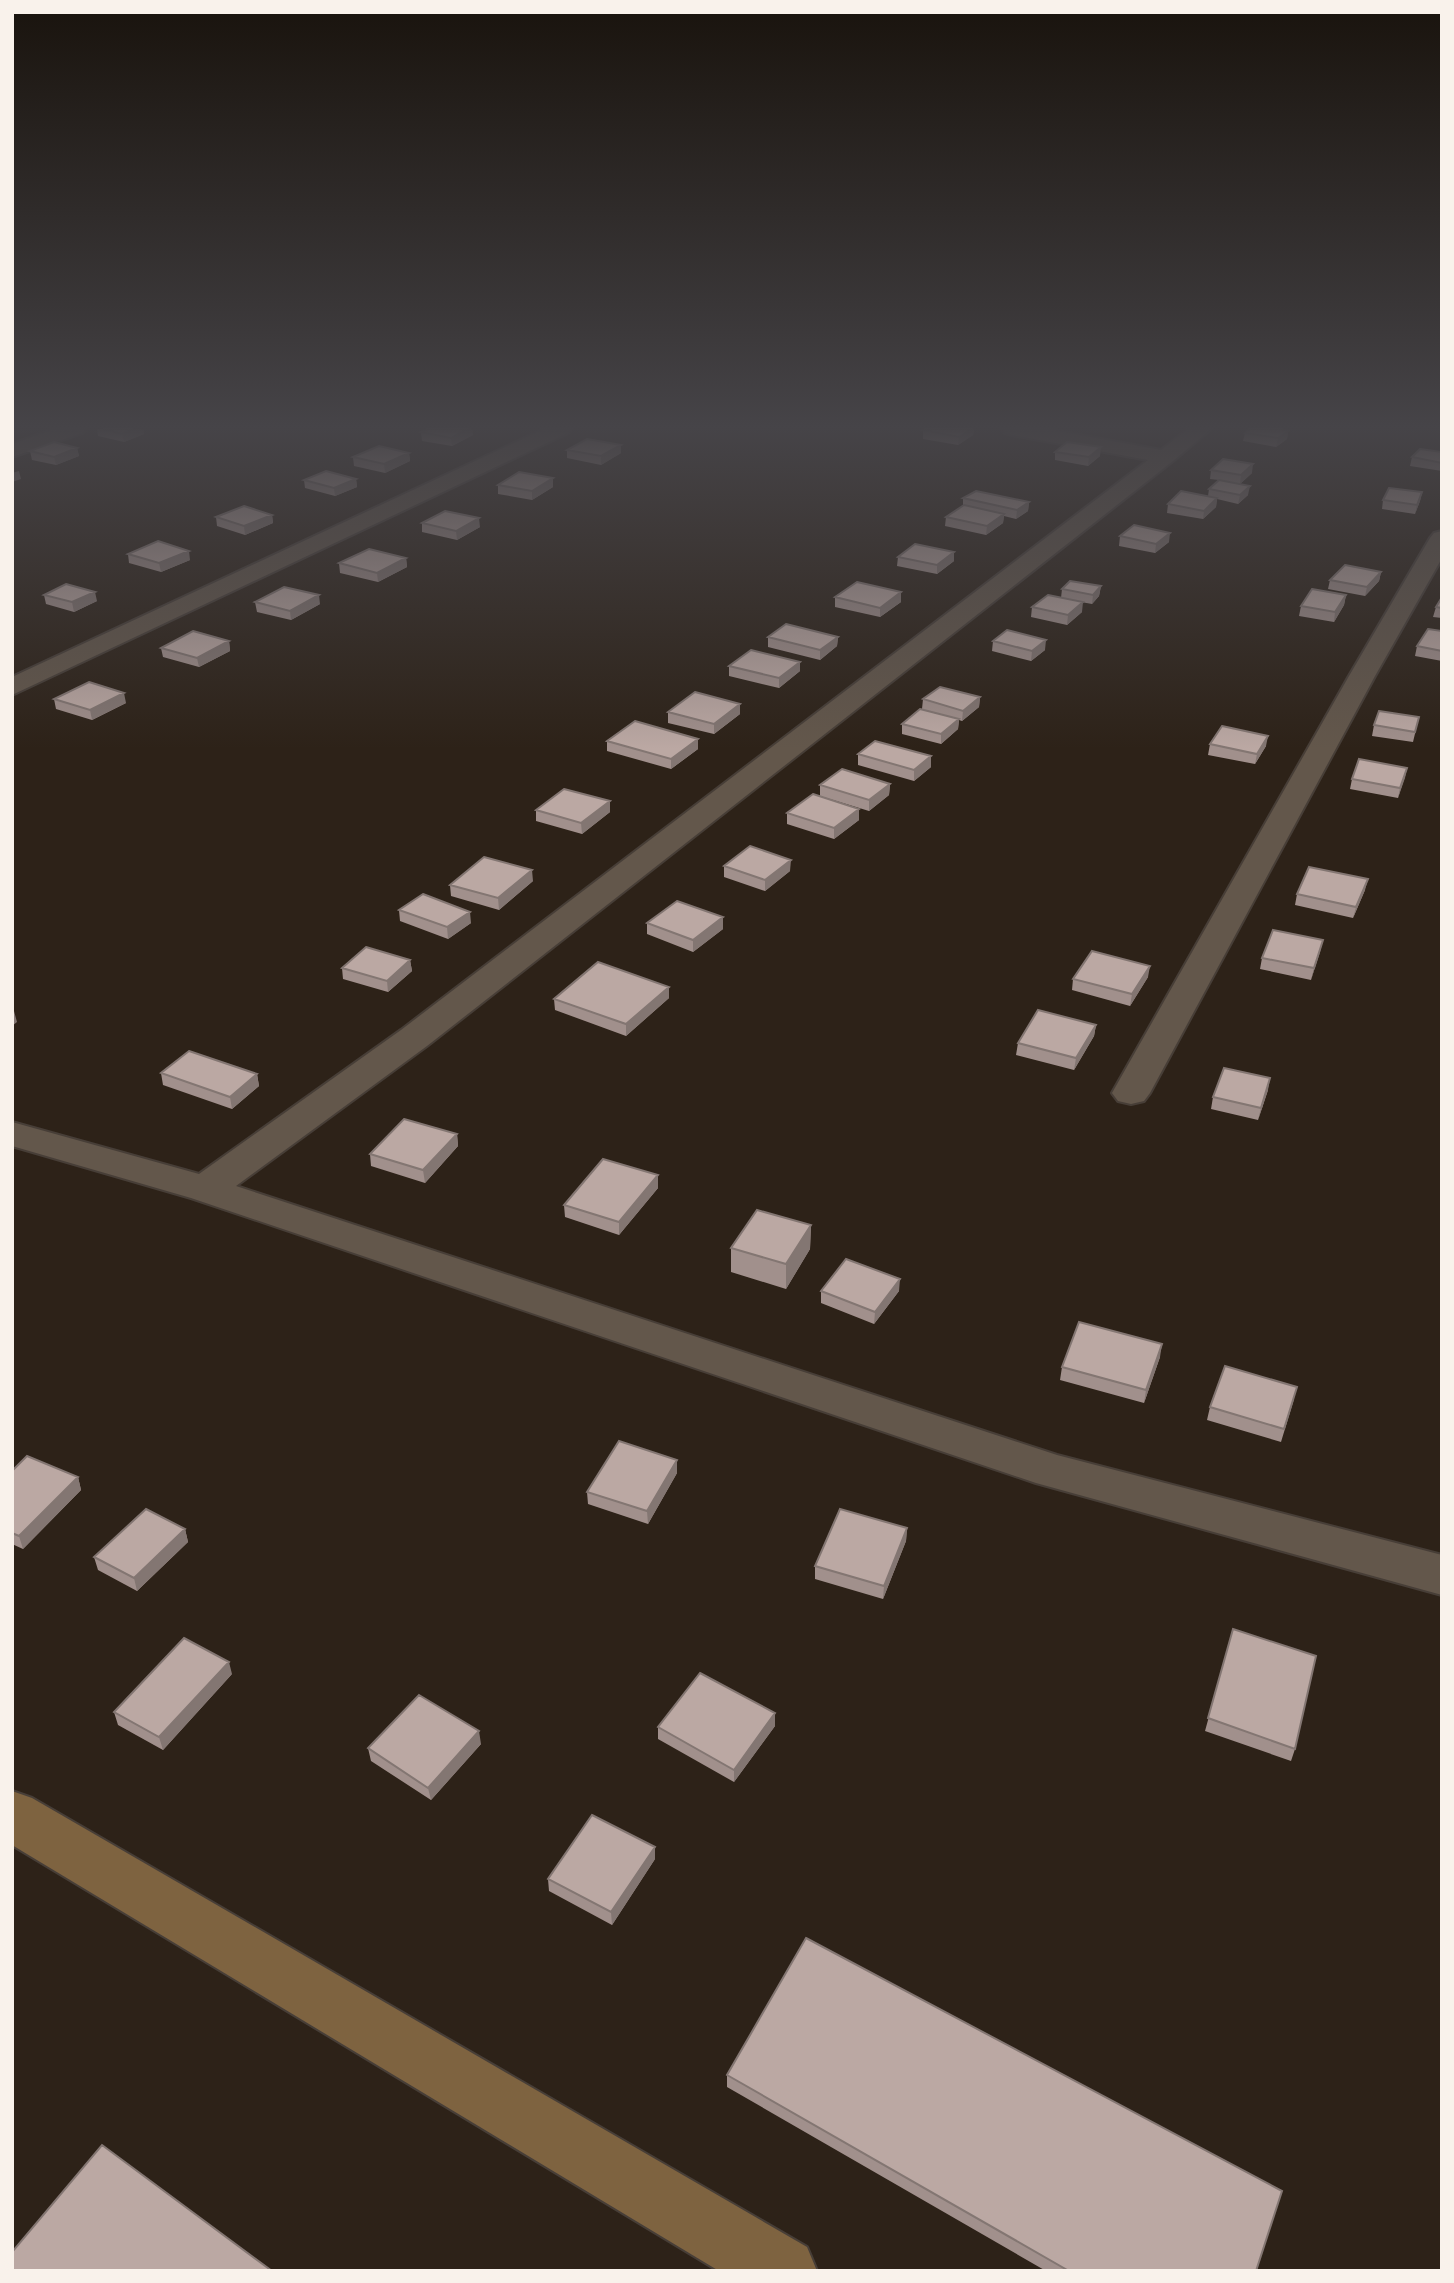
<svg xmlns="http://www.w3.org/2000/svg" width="1454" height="2283" viewBox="0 0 1454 2283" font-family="Manrope,sans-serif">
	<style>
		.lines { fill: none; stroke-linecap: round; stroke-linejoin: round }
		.street-casing { stroke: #473e37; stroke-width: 4 }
		.secondary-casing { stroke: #473e37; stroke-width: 4 }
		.street { fill: #63574b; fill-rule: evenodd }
		.secondary { fill: #7e6340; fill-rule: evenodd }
		.wall { fill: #a1908c }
		.shaded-wall { fill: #837672 }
		.building { fill: #bba8a3; stroke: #837672; stroke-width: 2 }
	</style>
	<rect width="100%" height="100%" fill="#2d2218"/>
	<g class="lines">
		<!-- street casing -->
		<g class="street-casing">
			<path id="street" d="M55,429H85L82,433L12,457V444Z
				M544,429H571L568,433L12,695V677Z
				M1002,429H1047L1161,450L1188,429H1211L1173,461L427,1046L236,1186L1057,1455L1442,1555V1595L1036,1483L191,1198L12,1146V1122L199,1174L401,1030L1148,460L1012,435L1005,433Z
				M1442,531V558L1375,676L1150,1093L1144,1101L1131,1104L1118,1101L1112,1093L1349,676L1430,538L1434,533Z"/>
		</g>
		<!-- secondary casing -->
		<g class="secondary-casing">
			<path id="secondary" d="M12,1791L32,1798L807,2247L817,2271H719L12,1845Z"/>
		</g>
		<!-- street -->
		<use href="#street" class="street"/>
		<!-- secondary -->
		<use href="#secondary" class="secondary"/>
	</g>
	<!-- wall -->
	<path class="wall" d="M97,429H143L144,434L124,442L98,436Z
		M427,429H472L473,435L452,446L422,441L421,432Z
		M925,429H974L973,435L958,445L923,439V430Z
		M1288,431L1287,439L1276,447L1243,441L1245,433Z
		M621,445V453L601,465L567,458V450Z
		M77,448L79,456L56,465L32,460L30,451Z
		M1055,452L1100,456L1088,466L1055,460Z
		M1442,452V471L1410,466L1412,457Z
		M409,453L410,461L385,473L354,466L353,457Z
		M1211,470L1252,473L1240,484L1248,495L1238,504L1217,499L1216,507L1203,519L1167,513L1168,504L1208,496L1209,489L1219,480L1210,479Z
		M553,478V487L532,500L498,494V485Z
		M356,479L357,487L335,496L305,488L304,480Z
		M1422,492L1420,501L1415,514L1382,509L1383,500Z
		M963,498L1029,502L1028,511L1016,519L1004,516L1003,523L986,535L945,526L946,517L963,506Z
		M272,515L273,523L245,535L217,526L216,517Z
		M422,523L480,527L457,540L422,532Z
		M1120,536L1169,542L1155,553L1119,546Z
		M128,554L190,560L161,572L129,563Z
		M898,557L954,561L937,574L897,566Z
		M406,558L407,567L378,582L340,573L339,563Z
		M1381,572L1379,581L1365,596L1328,589L1330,580Z
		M1101,586L1099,596L1092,604L1081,602L1082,612L1067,625L1031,617L1032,607L1061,598L1062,589Z
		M44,595L97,601L74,612L46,604Z
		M1346,595L1344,605L1334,622L1299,616L1301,606Z
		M835,597L901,602L880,617L835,607Z
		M1442,597V618L1433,617L1436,607Z
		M255,602L320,604L291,620L257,612Z
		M1442,631V661L1415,656L1417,646Z
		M768,637H838L837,646L820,660L768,647Z
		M229,641L230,651L199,667L163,657L161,648Z
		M993,641L1045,650L1031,661L992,651Z
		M800,662V671L779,688L729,676V666Z
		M980,697L979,707L962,721L959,720L958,729L941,744L902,734V724L922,709L923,699Z
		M54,699L126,703L92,720L56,709Z
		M740,704V714L714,734L668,723V712Z
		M1419,717L1413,742L1372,736L1374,725Z
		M698,739V749L671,769L607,751V741Z
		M1210,744L1266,746L1255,764L1208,755Z
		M858,754L931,756V767L914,781L858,765Z
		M1407,768L1398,798L1350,789L1352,779Z
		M890,784L889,795L869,811L820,796V785Z
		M610,801V812L582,834L536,821V810Z
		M787,813L859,820L834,839L787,824Z
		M724,866L790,871L765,891L724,877Z
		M533,881L499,910L451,896L450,885Z
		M1365,890L1353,918L1295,905L1297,894Z
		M399,910L471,923L448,939L400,921Z
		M647,923L723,929L693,952L647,934Z
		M1323,940L1311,980L1260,969L1262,958Z
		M410,960L412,971L388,992L343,979L342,968Z
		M1148,977L1130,1006L1072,990L1073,979Z
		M669,987V998L626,1036L555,1010L554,999Z
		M1096,1025L1094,1036L1074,1070L1016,1055L1018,1043Z
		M161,1073L257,1074L259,1086L232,1109L163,1085Z
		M1268,1090L1258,1120L1211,1109L1213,1097Z
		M457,1134L458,1146L425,1183L371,1166L370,1154Z
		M658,1175V1188L619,1235L565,1217L564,1205Z
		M811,1225L810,1249L786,1289L731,1272V1248Z
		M821,1291H899L874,1324L821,1303Z
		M1160,1357L1144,1403L1060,1380L1062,1367Z
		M1294,1399L1281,1442L1207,1420L1210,1407Z
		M677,1460V1473L648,1524L588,1504L587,1492Z
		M12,1471L78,1477L81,1490L23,1549L12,1544Z
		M907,1528L906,1541L883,1599L815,1579V1566Z
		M185,1529L188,1542L137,1591L98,1570L94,1557Z
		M1233,1629L1295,1749L1291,1761L1205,1731Z
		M232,1674L163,1750L118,1725L114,1712Z
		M775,1726L734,1782L658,1739V1727Z
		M481,1744L431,1800L371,1761L368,1748Z
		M655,1859L612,1925L549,1891L548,1879Z
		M727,2075L1256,2271H1046L727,2087Z"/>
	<!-- shaded-wall -->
	<path class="shaded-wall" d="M133,429H143L144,434L124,442L122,434Z
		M467,429H472L473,435L452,446L451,438Z
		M971,429H974L973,435L958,445L959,437Z
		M1288,431L1287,439L1276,447L1278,438Z
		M621,445V453L601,465V456Z
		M1101,447L1100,456L1088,466L1089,457Z
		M77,448L79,456L56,465L54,457Z
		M409,453L410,461L385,473L384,464Z
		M1253,464L1252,473L1240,484L1241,475Z
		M19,471L21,479L12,482V473Z
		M553,478V487L532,500V491Z
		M356,479L357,487L335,496L334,488Z
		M1250,486L1248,495L1238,504L1240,495Z
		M1422,492L1420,501L1415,514L1417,505Z
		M1217,498L1216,507L1203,519L1204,511Z
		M1029,502L1028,511L1016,519L1017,510Z
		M1004,514L1003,523L986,535L987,526Z
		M272,515L273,523L245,535L244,526Z
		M479,518L480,527L457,540L456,531Z
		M1170,533L1169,542L1155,553L1156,544Z
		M189,551L190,560L161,572L159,563Z
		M954,552V561L937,574V565Z
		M406,558L407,567L378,582L377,573Z
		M1381,572L1379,581L1365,596L1367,587Z
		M1101,586L1099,596L1092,604L1093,595Z
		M95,592L97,601L74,612L72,602Z
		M901,592V602L880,617V608Z
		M319,595L320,604L291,620L290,611Z
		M1346,595L1344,605L1334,622L1335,612Z
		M1083,602L1082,612L1067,625L1068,615Z
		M838,637L837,646L820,660V650Z
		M1046,640L1045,650L1031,661L1032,651Z
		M229,641L230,651L199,667L197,658Z
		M800,662V671L779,688V678Z
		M124,693L126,703L92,720L90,710Z
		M980,697L979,707L962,721L963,711Z
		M740,704V714L714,734V724Z
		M959,719L958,729L941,744V734Z
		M1268,736L1266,746L1255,764L1257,754Z
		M698,739V749L671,769V759Z
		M931,756V767L914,781V770Z
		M1407,768L1405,778L1398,798L1400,788Z
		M890,784L889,795L869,811V800Z
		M610,801V812L582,834L581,823Z
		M859,809V820L834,839V828Z
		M791,860L790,871L765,891V880Z
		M532,870L533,881L499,910L498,898Z
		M1368,879L1365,890L1353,918L1356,907Z
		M470,912L471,923L448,939L447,927Z
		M723,917V929L693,952V940Z
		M1323,940L1320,952L1311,980L1314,968Z
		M410,960L412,971L388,992L387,981Z
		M1150,966L1148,977L1130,1006L1132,994Z
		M669,987V998L626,1036V1024Z
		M14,1011L17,1022L12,1026V1012Z
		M1096,1025L1094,1036L1074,1070L1076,1058Z
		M257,1074L259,1086L232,1109L230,1097Z
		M1270,1078L1268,1090L1258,1120L1261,1108Z
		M457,1134L458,1146L425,1183L423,1170Z
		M658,1175V1188L619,1235V1222Z
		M811,1225L810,1249L786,1289V1264Z
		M900,1279L899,1291L874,1324L875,1312Z
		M1162,1344L1160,1357L1144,1403L1146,1390Z
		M677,1460V1473L648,1524L647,1511Z
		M78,1477L81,1490L23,1549L19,1536Z
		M907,1528L906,1541L883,1599L884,1586Z
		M185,1529L188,1542L137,1591L134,1578Z
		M229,1662L232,1674L163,1750L159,1737Z
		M775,1713V1726L734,1782V1770Z
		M479,1731L481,1744L431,1800L428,1788Z
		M655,1847V1859L612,1925L611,1912Z"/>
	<!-- building -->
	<path class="building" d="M103,429H133L122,434Z
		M427,429H467L451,438L421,432Z
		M925,429H971L959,437L923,430Z
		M1249,429H1281L1288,431L1278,438L1245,433Z
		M587,439L621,445L601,456L567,450Z
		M54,442L77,448L54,457L30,451Z
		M1067,442L1101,447L1089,457L1055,452Z
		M379,446L409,453L384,464L353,457Z
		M1420,449L1442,452V463L1412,457Z
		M1223,459L1253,464L1241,475L1211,470Z
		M326,471L356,479L334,488L304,480Z
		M519,472L553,478L532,491L498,485Z
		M1219,480L1250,486L1240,495L1209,489Z
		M1389,488L1422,492L1417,505L1383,500Z
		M976,491L1029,502L1017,510L963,498Z
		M1181,491L1217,498L1204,511L1168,504Z
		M964,505L1004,514L987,526L946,517Z
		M244,506L272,515L244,526L216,517Z
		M445,511L479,518L456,531L422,523Z
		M1134,525L1170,533L1156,544L1120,536Z
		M158,541L189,551L159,563L128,554Z
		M915,544L954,552L937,565L898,557Z
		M369,549L406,558L377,573L339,563Z
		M1345,565L1381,572L1367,587L1330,580Z
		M1070,581L1101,586L1093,595L1062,589Z
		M857,582L901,592L880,608L835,597Z
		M66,584L95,592L72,602L44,595Z
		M284,587L319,595L290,611L255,602Z
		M1312,589L1346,595L1335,612L1301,606Z
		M1048,595L1083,602L1068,615L1032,607Z
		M1442,597V608L1436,607Z
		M786,624L838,637L820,650L768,637Z
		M1428,629L1442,631V651L1417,646Z
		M1007,630L1046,640L1032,651L993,641Z
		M193,631L229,641L197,658L161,648Z
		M751,650L800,662L779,678L729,666Z
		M89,682L124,693L90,710L54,699Z
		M940,687L980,697L963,711L923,699Z
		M695,692L740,704L714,724L668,712Z
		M920,709L959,719L941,734L902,724Z
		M1379,711L1419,717L1415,732L1374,725Z
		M635,721L698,739L671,759L607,741Z
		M1222,726L1268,736L1257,754L1210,744Z
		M875,741L931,756L914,770L858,754Z
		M1359,759L1407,768L1400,788L1352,779Z
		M842,769L890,784L869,800L820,785Z
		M564,789L610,801L581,823L536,810Z
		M813,794L859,809L834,828L787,813Z
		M750,846L791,860L765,880L724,866Z
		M484,857L532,870L498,898L450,885Z
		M1309,867L1368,879L1356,907L1297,894Z
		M423,894L470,912L447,927L399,910Z
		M677,901L723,917L693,940L647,923Z
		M1273,930L1323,940L1314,968L1262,958Z
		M366,947L410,960L387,981L342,968Z
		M1092,951L1150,966L1132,994L1073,979Z
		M598,962L669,987L626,1024L554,999Z
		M1038,1010L1096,1025L1076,1058L1018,1043Z
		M189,1051L257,1074L230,1097L161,1073Z
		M1224,1068L1270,1078L1261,1108L1213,1097Z
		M404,1119L457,1134L423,1170L370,1154Z
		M603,1159L658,1175L619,1222L564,1205Z
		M757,1210L811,1225L786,1264L731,1248Z
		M846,1259L900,1279L875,1312L821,1291Z
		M1079,1322L1162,1344L1146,1390L1062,1367Z
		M1225,1366L1297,1387L1284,1429L1210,1407Z
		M619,1441L677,1460L647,1511L587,1492Z
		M27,1456L78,1477L19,1536L12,1533V1471Z
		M146,1509L185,1529L134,1578L94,1557Z
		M840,1509L907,1528L884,1586L815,1566Z
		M1233,1629L1316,1656L1295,1749L1208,1718Z
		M184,1638L229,1662L159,1737L114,1712Z
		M700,1673L775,1713L734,1770L658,1727Z
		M419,1695L479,1731L428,1788L368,1748Z
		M592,1815L655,1847L611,1912L548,1879Z
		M806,1938L1282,2191L1256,2271H1069L727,2075Z
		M102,2145L272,2271H12V2252Z"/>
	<!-- sky -->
	<linearGradient id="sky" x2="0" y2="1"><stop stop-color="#19130d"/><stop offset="0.57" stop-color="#464448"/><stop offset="1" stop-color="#464448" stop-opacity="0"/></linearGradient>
	<rect width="1454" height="749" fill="url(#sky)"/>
	<!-- border -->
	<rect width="1454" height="2283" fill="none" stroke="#f9f2eb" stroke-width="28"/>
</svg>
